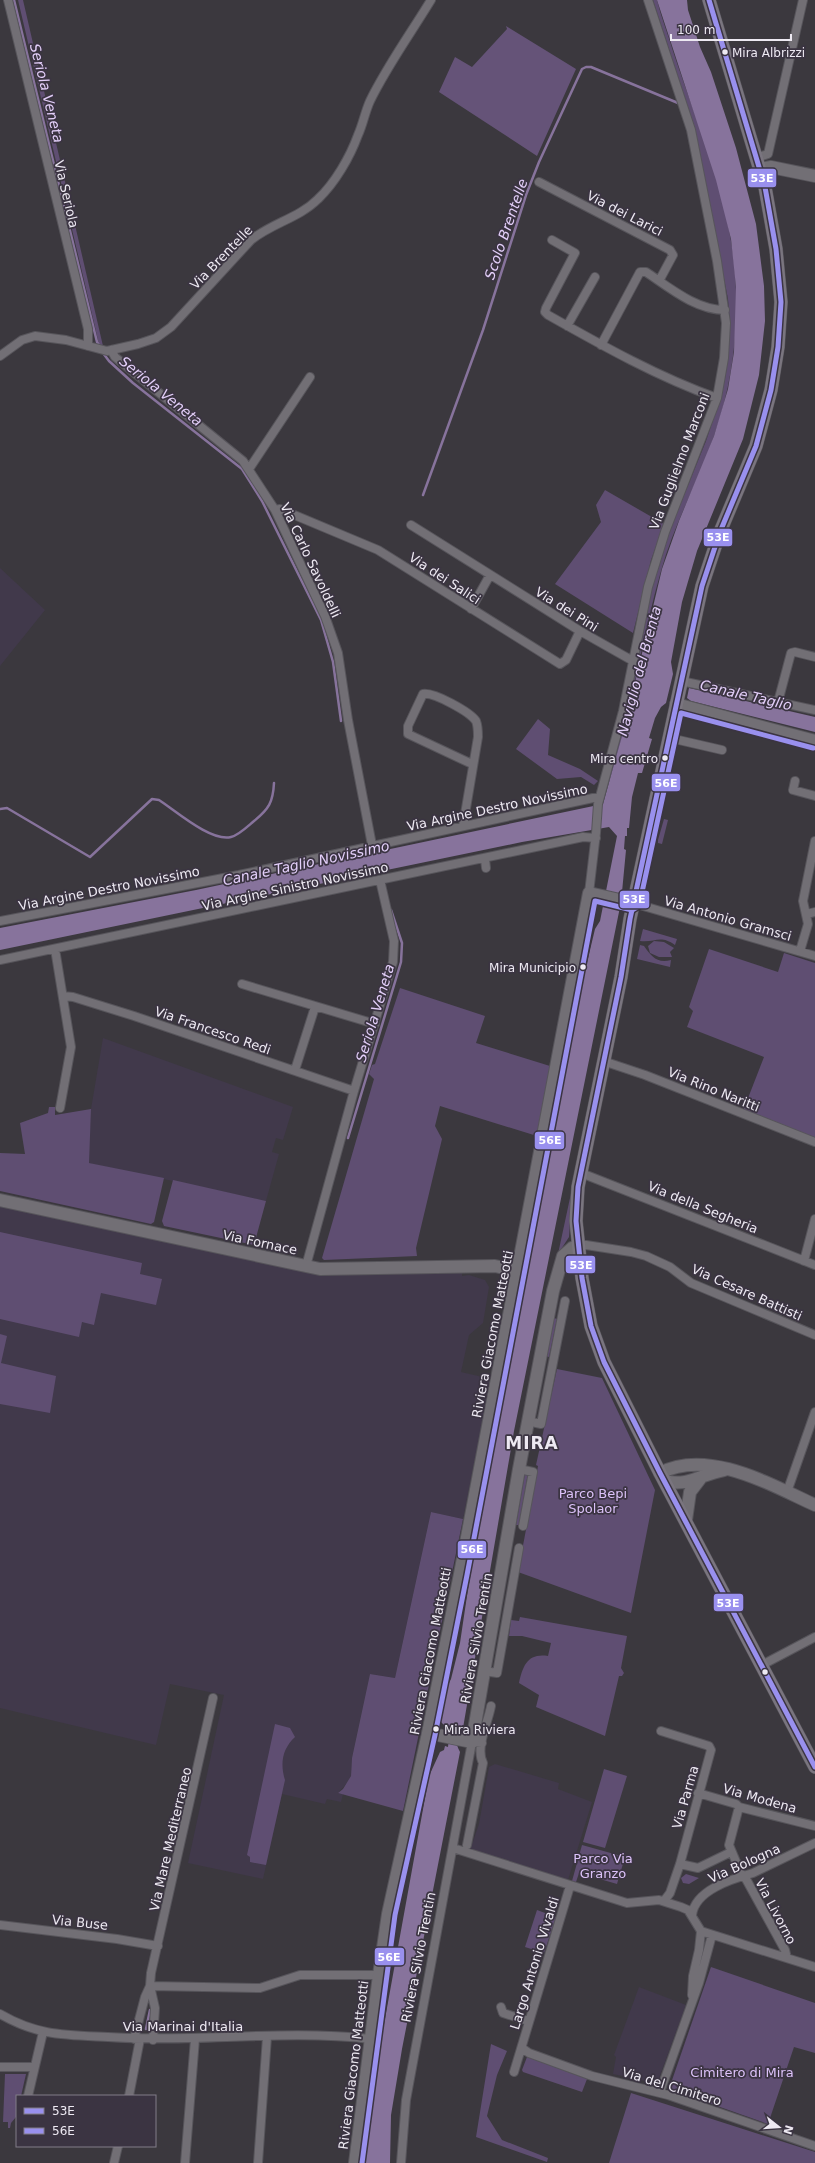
<svg xmlns="http://www.w3.org/2000/svg" width="815" height="2163" viewBox="0 0 815 2163" font-family="'DejaVu Sans',sans-serif">
	<style>
		.built { fill: #41394b }
		.green { fill: #5f4e72 }
		.forest { fill: #655378 }
		.water { fill: #87739c }
		.lines { fill: none; stroke-linecap: round; stroke-linejoin: round }
		.stream { stroke: #87739c; stroke-width: 2.5 }
		.street-casing { stroke: #57555b; stroke-width: 10 }
		.secondary-casing { stroke: #57555b; stroke-width: 14 }
		.primary-casing { stroke: #57555b; stroke-width: 14 }
		.street { stroke: #726f75; stroke-width: 8 }
		.secondary { stroke: #726f75; stroke-width: 12 }
		.primary { stroke: #7a757f; stroke-width: 13 }
		.bus-1-casing { stroke: #3b3442; stroke-width: 8 }
		.bus-2-casing { stroke: #3b3442; stroke-width: 8 }
		.bus-1 { stroke: #9990ee; stroke-width: 5 }
		.bus-2 { stroke: #9990ee; stroke-width: 5 }
		.bus-dot { fill: #ede9f2; stroke: #3b3442; stroke-width: 1.5 }
		.labels { text-anchor: middle; stroke-width: 3.5; stroke-linejoin: round; paint-order: stroke }
		.bus-label { font-size: 12px; fill: #ede9f2; stroke: #3b3442; text-anchor: start }
		.street-label { font-size: 13px; fill: #ede9f2; stroke: #3b3442 }
		.park-label { font-size: 13px; fill: #dcc2f9; stroke: #3b3442 }
		.water-label { font-size: 14px; font-style: italic; fill: #e3cff9; stroke: #3b3442 }
		.district-label { font-size: 17px; font-weight: bold; letter-spacing: 1px; fill: #ede9f2; stroke: #3b3442 }
		.line-badge { stroke: #3b3442; stroke-width: 1.5 }
		.badge-label { font-size: 11px; text-anchor: middle; font-weight: bold; fill: #fff }
	</style>
	<rect width="100%" height="100%" fill="#3b383e"/>
	<!-- built -->
	<path class="built" d="M0,568L45,610L0,666Z
		M103,1038L293,1107L283,1140L276,1138L272,1152L279,1154L266,1201L88,1163L91,1109Z
		M0,1205L317,1274L462,1272V1276L469,1275L485,1280L489,1287L483,1323L469,1335L461,1372L491,1379L463,1519L431,1512L395,1678L370,1674L352,1758L351,1776L348,1782L338,1793L343,1794L341,1802L327,1799L325,1804L282,1794L263,1879L188,1863L224,1695L170,1684L156,1745L0,1708Z
		M495,1764L559,1783L558,1789L592,1802L568,1880L565,1882L470,1850L479,1824L489,1767Z
		M639,1987L686,2005L658,2081L655,2083L613,2074L616,2057L614,2055Z"/>
	<!-- green -->
	<path class="green" d="M18,0H23L103,346L99,345L95,327Z
		M653,0H657C661,17 668,34 673,51C693,112 721,178 731,241C742,306 736,374 714,436C698,482 674,524 661,571C640,644 631,719 606,791L646,608L659,557L706,441L722,393L726,373L730,325L728,299L695,129Z
		M605,490L664,524L651,560L633,633L555,584L601,522L596,505Z
		M538,719L550,729L548,755L580,769L598,781L594,785L581,777L557,779L516,749Z
		M664,819L668,820L662,844L658,843V840Z
		M643,929L677,939L675,945C660,934 655,943 640,941Z
		M654,941L664,942L674,948L670,952L672,957H659L650,953L648,946Z
		M640,945L644,946C651,956 657,964 671,960L670,967L637,959Z
		M709,949L778,972L784,953L815,963V1138L743,1111L764,1057L687,1027L693,1011L689,1007Z
		M400,988L485,1016L476,1043L550,1066L537,1136L440,1106L435,1126L442,1139L416,1248L417,1256L324,1260L322,1258L374,1079L369,1074L372,1065L375,1064Z
		M49,1107H55V1115L91,1109L89,1163L164,1178L154,1222L151,1224L0,1191V1153L25,1154L20,1123L48,1113Z
		M173,1180L266,1201L254,1245L164,1226L162,1221Z
		M573,1184L569,1237L558,1254Z
		M0,1232L142,1263L140,1274L162,1279L156,1305L101,1293L94,1325L82,1322L79,1337L0,1319Z
		M554,1318L557,1319L549,1357L546,1356Z
		M0,1334L7,1336L1,1363L56,1376L50,1413L0,1404Z
		M557,1369L602,1378L655,1490L631,1613L518,1572L538,1466L536,1465Z
		M525,1473H528L519,1525H516Z
		M431,1512L463,1519L403,1811L338,1793L343,1789L351,1776L352,1758L370,1674L395,1678Z
		M520,1617L627,1636L621,1668L624,1673L622,1676H619L605,1736L536,1707L539,1695L519,1683C523,1665 528,1653 548,1656L551,1643L522,1636H509L511,1620L519,1621Z
		M275,1724L290,1728L295,1737C282,1749 280,1764 285,1780L266,1865L250,1862V1857L247,1855Z
		M604,1769L627,1776L605,1848L583,1842Z
		M582,1845L625,1857L617,1884L579,1873L576,1882L572,1881Z
		M686,1874L699,1878L689,1884L683,1883L681,1878Z
		M537,1910L556,1917L544,1953L525,1947Z
		M711,1967L815,2003V2053L794,2047L768,2124L669,2089Z
		M491,2044L507,2051L497,2075L487,2116L502,2140L548,2158L547,2162L476,2137Z
		M527,2057L587,2079L582,2092L523,2072L522,2070Z
		M5,2074H26L21,2096H17L16,2117L11,2123L10,2128H8V2122H3Z
		M631,2093L815,2152V2163H609Z"/>
	<!-- forest -->
	<path class="forest" d="M506,26L576,69L537,156L439,92L455,57L472,67L507,29Z"/>
	<!-- water -->
	<path class="water" d="M657,0H687L688,10L700,47L711,72L736,148L756,224L764,286L765,321L759,375L743,439L697,551L682,602L671,662L673,674L666,703L661,707L655,718L649,738L652,739L642,773H638L632,797L629,828H627V836H625L624,849L626,850L622,892L618,904L620,907L514,1431L463,1728C455,1736 455,1743 460,1752L402,2049L391,2115L390,2163H364L367,2124L377,2063L429,1776L440,1752L444,1750L445,1746L448,1747L450,1728L446,1727L441,1722L447,1687L451,1679L460,1643L468,1589L563,1064L595,929L600,921L617,836L609,827L522,842L0,950V928L196,890L603,804L624,729L662,569L679,521L714,436L728,389L734,352L736,287L731,239L716,180Z
		M689,688L815,717V732L691,701L687,698Z"/>
	<g class="lines">
		<!-- stream -->
		<path class="stream" d="M14,0L97,342L100,347
			M103,353L109,361L133,383L242,469L262,501L321,620L333,662L341,721
			M423,495L483,330L526,195L539,162L582,69L586,67H591L678,103
			M0,809L7,808L90,857L152,799L159,800C176,811 211,842 231,837C239,835 248,826 254,821C269,809 273,802 274,783
			M348,1138L401,962L402,943L391,910
			M146,2029L150,2010"/>
		<!-- street casing -->
		<g class="street-casing">
			<path id="street" d="M8,0L88,329V346
				M756,158L768,154L803,0
				M539,182L670,250L673,255L659,281
				M552,240L575,253L546,308L545,312L548,315C603,346 658,377 717,398
				M567,326L595,277
				M601,345L640,272H646C670,288 696,310 725,310
				M111,350L115,357L243,461L275,510L325,616L338,653L348,720L372,845
				M0,356L22,340L35,336L66,340L107,351L138,344L156,338L171,327L251,240C272,223 299,218 318,199C335,183 350,157 358,135C363,124 365,112 370,101C387,66 411,33 431,0
				M249,469L310,377
				M275,510L280,509L378,550L560,664L566,660L580,631
				M411,525L580,631L633,661
				M471,609L490,575
				M681,681L815,710
				M778,702L791,653L795,652L815,657
				M670,738L722,750
				M795,781L793,790L815,796
				M463,826L478,737C478,732 478,726 476,721C470,712 434,692 423,694L408,726V734L472,764
				M485,859L486,868
				M589,893L596,833L598,804L623,711L648,587L665,532L717,398L724,358L726,323L717,261L691,130L648,0
				M633,903L815,956
				M807,914L815,912
				M0,921L239,875L593,798H599
				M55,949L71,1047L60,1108
				M800,951L808,924L803,901L815,841
				M0,960L583,837L596,838
				M242,984L375,1024
				M63,996L73,997L134,1016L354,1091
				M603,1061L645,1075L815,1142
				M295,1070L315,1007
				M581,1173L815,1265
				M578,1246L586,1245L631,1252L646,1256L670,1267L691,1283L815,1335
				M804,1261L815,1219
				M306,1266L354,1091L393,962L394,941L380,880
				M527,1421L541,1424L565,1301
				M519,1469L533,1472L523,1526
				M787,1492L815,1412
				M762,1665L815,1637
				M484,1671L497,1673L519,1548
				M661,1731L709,1746L711,1750L680,1864L670,1893L664,1901
				M698,1793L736,1804L739,1807L815,1826
				M739,1807L729,1845L742,1876L746,1879L785,1950L786,1954L781,1956
				M467,1845L483,1763C475,1748 488,1723 491,1706
				M453,1848L627,1903L659,1900L681,1907L688,1910L701,1931L707,1933L815,1967
				M680,1864L698,1868L731,1852
				M692,1915C695,1890 732,1879 753,1873L815,1843
				M0,1925L117,1939L158,1946
				M150,1986L260,1988L300,1975H379
				M692,1995L693,1976L699,1950L701,1931
				M501,2007L503,2013L528,2021
				M0,2014C38,2036 65,2035 108,2037C195,2043 283,2029 371,2039
				M134,2039L145,1997L150,1986
				M153,2040L155,2008L150,1986L151,1973L213,1698
				M522,2048L529,2053L592,2076L668,2095L815,2146
				M0,2067H34
				M514,2072L570,1886
				M660,2092L699,1983L712,1935
				M28,2096L43,2032
				M129,2096L140,2039
				M114,2163L118,2146
				M185,2163L195,2039
				M258,2163L267,2037
				M401,2163L406,2100L472,1742L482,1743"/>
		</g>
		<!-- secondary casing -->
		<g class="secondary-casing">
			<path id="secondary" d="M759,169L771,167L815,176
				M676,704L815,741
				M0,1200L320,1269L495,1266L518,1271
				M660,1473C708,1448 771,1485 815,1505
				M665,1481C689,1487 701,1474 724,1470
				M686,1520L690,1492L700,1479
				M428,1733L472,1742L519,1469L553,1291L563,1256L572,1248L578,1246
				M355,2163L379,1975L388,1914L428,1733L460,1574L589,893L633,903"/>
		</g>
		<!-- primary casing -->
		<g class="primary-casing">
			<path id="primary" d="M709,0L765,187L776,249L781,302L778,347L771,390L756,446L720,532L702,586L630,919L621,977L578,1187L576,1221L582,1278L591,1326L604,1362L660,1473L815,1767"/>
		</g>
		<!-- street -->
		<use href="#street" class="street"/>
		<!-- secondary -->
		<use href="#secondary" class="secondary"/>
		<!-- primary -->
		<use href="#primary" class="primary"/>
		<!-- bus-1 casing -->
		<g class="bus-1-casing">
			<path id="bus-1" d="M709,0L765,187L776,249L781,302L778,347L771,390L756,446L720,532L702,586L630,919L621,977L578,1187L576,1221L582,1278L591,1326L604,1362L660,1473L815,1767"/>
		</g>
		<!-- bus-2 casing -->
		<g class="bus-2-casing">
			<path id="bus-2" d="M362,2163L395,1915L435,1735L467,1575L595,901L632,910L639,906L681,713L813,748"/>
		</g>
		<!-- bus-1 -->
		<use href="#bus-1" class="bus-1"/>
		<!-- bus-2 -->
		<use href="#bus-2" class="bus-2"/>
	</g>
	<!-- markers -->
	<g class="bus-dot">
		<circle cx="725" cy="52" r="3.5"/>
		<circle cx="665" cy="758" r="3.5"/>
		<circle cx="583" cy="967" r="3.5"/>
		<circle cx="765" cy="1672" r="3.5"/>
		<circle cx="436" cy="1729" r="3.5"/>
	</g>
	<g class="labels">
		<!-- bus labels -->
		<g class="bus-label">
			<text x="732" y="57">Mira Albrizzi</text>
			<text x="658" y="763" text-anchor="end">Mira centro</text>
			<text x="576" y="972" text-anchor="end">Mira Municipio</text>
			<text x="444" y="1734">Mira Riviera</text>
		</g>
		<!-- street labels -->
		<g class="street-label">
			<text transform="translate(67 194) rotate(77)" y="5">Via Seriola</text>
			<text transform="translate(625 213) rotate(27)" y="5">Via dei Larici</text>
			<text transform="translate(221 257) rotate(-46)" y="5">Via Brentelle</text>
			<text transform="translate(679 461) rotate(-69)" y="5">Via Guglielmo Marconi</text>
			<text transform="translate(311 560) rotate(65)" y="5">Via Carlo Savoldelli</text>
			<text transform="translate(445 578) rotate(33)" y="5">Via dei Salici</text>
			<text transform="translate(567 609) rotate(32)" y="5">Via dei Pini</text>
			<text transform="translate(497 807) rotate(-12)" y="5">Via Argine Destro Novissimo</text>
			<text transform="translate(295 886) rotate(-12)" y="5">Via Argine Sinistro Novissimo</text>
			<text transform="translate(109 888) rotate(-11)" y="5">Via Argine Destro Novissimo</text>
			<text transform="translate(728 918) rotate(16)" y="5">Via Antonio Gramsci</text>
			<text transform="translate(213 1030) rotate(19)" y="5">Via Francesco Redi</text>
			<text transform="translate(714 1089) rotate(22)" y="5">Via Rino Naritti</text>
			<text transform="translate(703 1207) rotate(22)" y="5">Via della Segheria</text>
			<text transform="translate(260 1242) rotate(12)" y="5">Via Fornace</text>
			<text transform="translate(747 1292) rotate(24)" y="5">Via Cesare Battisti</text>
			<text transform="translate(492 1334) rotate(-79)" y="5">Riviera Giacomo Matteotti</text>
			<text transform="translate(476 1638) rotate(-80)" y="5">Riviera Silvio Trentin</text>
			<text transform="translate(430 1651) rotate(-79)" y="5">Riviera Giacomo Matteotti</text>
			<text transform="translate(685 1797) rotate(-74)" y="5">Via Parma</text>
			<text transform="translate(760 1798) rotate(16)" y="5">Via Modena</text>
			<text transform="translate(170 1839) rotate(-77)" y="5">Via Mare Mediterraneo</text>
			<text transform="translate(744 1863) rotate(-24)" y="5">Via Bologna</text>
			<text transform="translate(776 1911) rotate(62)" y="5">Via Livorno</text>
			<text transform="translate(80 1922) rotate(6)" y="5">Via Buse</text>
			<text transform="translate(418 1957) rotate(-79)" y="5">Riviera Silvio Trentin</text>
			<text transform="translate(534 1963) rotate(-73)" y="5">Largo Antonio Vivaldi</text>
			<text x="183" y="2031">Via Marinai d'Italia</text>
			<text transform="translate(353 2065) rotate(-83)" y="5">Riviera Giacomo Matteotti</text>
			<text transform="translate(672 2086) rotate(17)" y="5">Via del Cimitero</text>
		</g>
		<!-- park labels -->
		<g class="park-label">
			<text x="593" y="1498">Parco Bepi<tspan x="593" dy="15">Spolaor</tspan></text>
			<text x="603" y="1863">Parco Via<tspan x="603" dy="15">Granzo</tspan></text>
			<text x="742" y="2077">Cimitero di Mira</text>
		</g>
		<!-- water labels -->
		<g class="water-label">
			<text transform="translate(47 93) rotate(76)" y="5">Seriola Veneta</text>
			<text transform="translate(506 229) rotate(-71)" y="5">Scolo Brentelle</text>
			<text transform="translate(161 391) rotate(39)" y="5">Seriola Veneta</text>
			<text transform="translate(639 671) rotate(-75)" y="5">Naviglio del Brenta</text>
			<text transform="translate(746 695) rotate(13)" y="5">Canale Taglio</text>
			<text transform="translate(306 863) rotate(-12)" y="5">Canale Taglio Novissimo</text>
			<text transform="translate(375 1013) rotate(-73)" y="5">Seriola Veneta</text>
		</g>
		<!-- district labels -->
		<g class="district-label">
			<text x="532" y="1449">MIRA</text>
		</g>
	</g>
	<g class="line-badge">
		<rect x="747" y="168" width="30" height="20" rx="4" fill="#9990ee"/>
		<rect x="703" y="528" width="30" height="19" rx="4" fill="#9990ee"/>
		<rect x="651" y="773" width="30" height="19" rx="4" fill="#9990ee"/>
		<rect x="619" y="890" width="31" height="19" rx="4" fill="#9990ee"/>
		<rect x="534" y="1131" width="31" height="19" rx="4" fill="#9990ee"/>
		<rect x="565" y="1255" width="31" height="19" rx="4" fill="#9990ee"/>
		<rect x="457" y="1540" width="30" height="19" rx="4" fill="#9990ee"/>
		<rect x="713" y="1593" width="31" height="19" rx="4" fill="#9990ee"/>
		<rect x="374" y="1947" width="31" height="19" rx="4" fill="#9990ee"/>
	</g>
	<g class="badge-label">
		<text x="762" y="182">53E</text>
		<text x="718" y="541">53E</text>
		<text x="666" y="787">56E</text>
		<text x="634" y="903">53E</text>
		<text x="550" y="1144">56E</text>
		<text x="581" y="1269">53E</text>
		<text x="472" y="1553">56E</text>
		<text x="728" y="1607">53E</text>
		<text x="389" y="1961">56E</text>
	</g>
	<!-- legend -->
	<rect x="16" y="2095" width="140" height="52" fill="#3b3442" stroke="#827c88"/>
	<rect x="24" y="2108" width="20" height="6" fill="#9990ee" stroke="#827c88"/>
	<text x="52" y="2115" font-size="12" fill="#ede9f2">53E</text>
	<rect x="24" y="2128" width="20" height="6" fill="#9990ee" stroke="#827c88"/>
	<text x="52" y="2135" font-size="12" fill="#ede9f2">56E</text>
	<!-- north arrow -->
	<g transform="translate(779 2127) rotate(107)" stroke="#3b3442" stroke-width="3" paint-order="stroke">
	<path d="M0-3L7 15L0 10L-7 15Z" fill="#ede9f2"/>
	<text y="-6" font-size="11" font-weight="bold" text-anchor="middle" fill="#ede9f2">N</text>
	</g>
	<!-- scale -->
	<path d="M671 34v6h120v-6" fill="none" stroke="#ede9f2" stroke-width="2"/>
	<text x="677" y="34" font-size="12" fill="#ede9f2" stroke="#3b3442" stroke-width="3" paint-order="stroke">100 m</text>
</svg>
